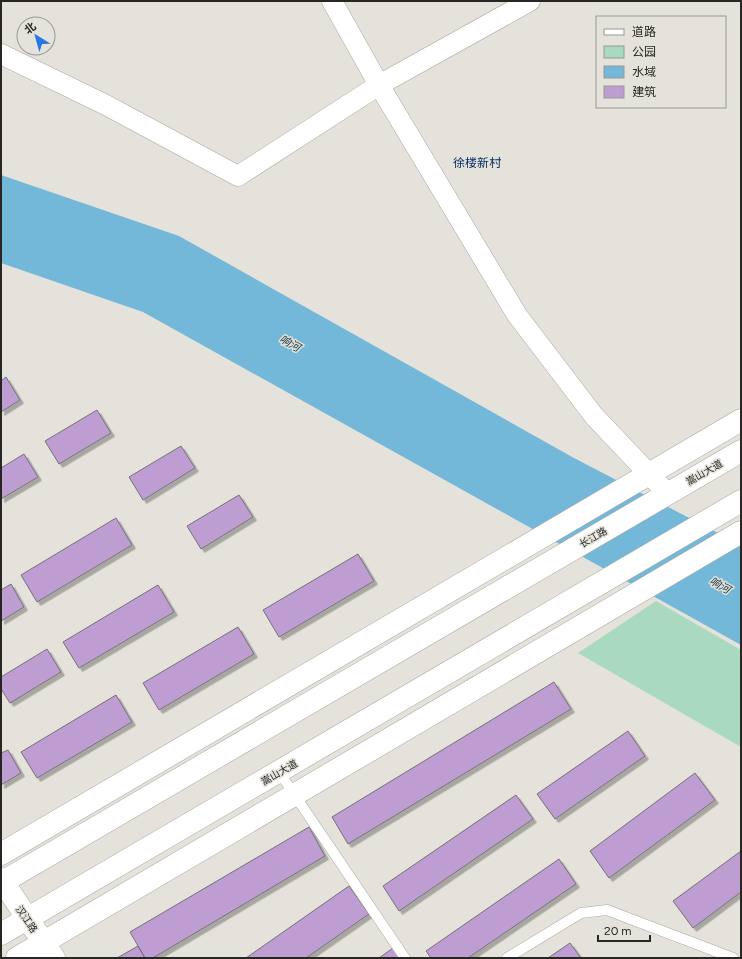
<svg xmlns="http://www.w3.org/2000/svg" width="742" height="959" viewBox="0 0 742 959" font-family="Figtree,'Noto Sans SC',sans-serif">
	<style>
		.green { fill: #a9dac0 }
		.water { fill: #73b8d8 }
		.building { fill: #bd9dd2; stroke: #747176; filter: url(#shadow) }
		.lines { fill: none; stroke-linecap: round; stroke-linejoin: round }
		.lane-casing { stroke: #aba8a2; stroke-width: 11 }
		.street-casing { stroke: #aba8a2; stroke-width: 21 }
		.secondary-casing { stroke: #aba8a2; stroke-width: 23 }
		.primary-casing { stroke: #aba8a2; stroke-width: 23 }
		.lane { stroke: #fff; stroke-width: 10 }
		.street { stroke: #fff; stroke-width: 20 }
		.secondary { stroke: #fff; stroke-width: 22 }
		.primary { stroke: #fff; stroke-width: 22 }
		.labels { text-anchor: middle; stroke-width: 3; stroke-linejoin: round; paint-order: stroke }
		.street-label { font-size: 10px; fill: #272623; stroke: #e4e2db }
		.water-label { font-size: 11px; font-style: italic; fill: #143442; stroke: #e4e2db }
		.quarter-label { font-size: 12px; fill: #062e61; stroke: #e4e2db }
	</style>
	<defs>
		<filter id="shadow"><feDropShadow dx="3.5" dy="3.5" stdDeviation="0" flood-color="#0004"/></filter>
	</defs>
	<rect width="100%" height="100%" fill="#e4e2db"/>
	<!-- green -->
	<path class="green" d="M656,601L741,650V747L578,653Z"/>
	<!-- water -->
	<path class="water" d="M1,175L179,236L574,458L741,545V645L143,312L1,263Z"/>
	<!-- building -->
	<path class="building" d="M6,377L20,400L1,412V381Z
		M97,410L111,433L59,464L45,441Z
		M181,446L195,468L143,500L129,477Z
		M24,454L38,477L1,499V468Z
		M239,495L253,517L201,549L187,526Z
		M116,518L132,545L37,602L21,575Z
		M358,554L374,581L279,637L263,610Z
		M11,584L24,607L1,621V590Z
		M158,585L174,612L79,668L63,642Z
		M238,627L254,654L159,710L143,683Z
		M47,649L61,672L10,703L1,689V677Z
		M554,682L571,709L348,844L332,817Z
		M116,695L132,722L37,778L21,752Z
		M628,731L645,756L555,819L537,794Z
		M8,750L21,773L1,785V753Z
		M695,773L715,800L609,878L590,851Z
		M516,795L533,819L399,911L383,886Z
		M309,827L325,856L153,958H145L130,932Z
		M741,851V892L693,928L673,901Z
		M559,859L576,884L468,958H431L426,951Z
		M349,886L369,914L306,958H246Z
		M570,943L581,958H548Z
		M138,946L145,958H117Z
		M393,948L400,958H379Z"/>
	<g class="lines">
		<!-- lane casing -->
		<g class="lane-casing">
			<path id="lane" d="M279,772L405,958
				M507,958L581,913L607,910L733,958"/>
		</g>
		<!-- street casing -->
		<g class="street-casing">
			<path id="street" d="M332,1L379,85L530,1
				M1,54L106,105L238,176L379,85L517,315L594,416L667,493"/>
		</g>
		<!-- secondary casing -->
		<g class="secondary-casing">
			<path id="secondary" d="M1,854L741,420
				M1,879L54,958
				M17,958L741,532"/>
		</g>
		<!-- primary casing -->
		<g class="primary-casing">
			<path id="primary" d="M1,883L741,451
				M1,934L741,501"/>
		</g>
		<!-- lane -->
		<use href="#lane" class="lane"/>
		<!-- street -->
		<use href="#street" class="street"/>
		<!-- secondary -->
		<use href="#secondary" class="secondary"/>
		<!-- primary -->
		<use href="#primary" class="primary"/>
	</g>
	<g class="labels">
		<!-- street labels -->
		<g class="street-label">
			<text transform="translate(704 472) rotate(-30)" y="4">嵩山大道</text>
			<text transform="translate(593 537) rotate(-30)" y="4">长江路</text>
			<text transform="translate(279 772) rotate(-30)" y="4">嵩山大道</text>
			<text transform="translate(27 919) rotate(56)" y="4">汉江路</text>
		</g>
		<!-- water labels -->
		<g class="water-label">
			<text transform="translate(290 343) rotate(29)" y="4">响河</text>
			<text transform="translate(720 585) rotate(29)" y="4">响河</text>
		</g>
		<!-- quarter labels -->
		<g class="quarter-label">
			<text x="477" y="167">徐楼新村</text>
		</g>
	</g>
	<!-- border -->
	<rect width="742" height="959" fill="none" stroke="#272623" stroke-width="4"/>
	<!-- legend -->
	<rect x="596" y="16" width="130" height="92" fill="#e4e2db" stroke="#989791"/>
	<rect x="604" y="29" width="20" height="6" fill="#ffffff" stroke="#989791"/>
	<text x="632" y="36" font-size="12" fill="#272623">道路</text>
	<rect x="604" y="46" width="20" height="12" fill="#a9dac0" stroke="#989791"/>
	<text x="632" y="56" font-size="12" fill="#272623">公园</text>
	<rect x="604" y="66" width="20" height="12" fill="#73b8d8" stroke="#989791"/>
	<text x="632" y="76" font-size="12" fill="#272623">水域</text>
	<rect x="604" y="86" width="20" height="12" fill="#bd9dd2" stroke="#989791"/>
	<text x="632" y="96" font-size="12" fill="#272623">建筑</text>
	<!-- north arrow -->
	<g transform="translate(36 36) rotate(323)"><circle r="19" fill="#e4e2db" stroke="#989791"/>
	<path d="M0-3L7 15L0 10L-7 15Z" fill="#2679e4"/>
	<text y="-6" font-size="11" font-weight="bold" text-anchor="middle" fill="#272623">北</text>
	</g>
	<!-- scale -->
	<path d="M598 935v6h52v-6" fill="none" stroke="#272623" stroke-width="2"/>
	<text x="604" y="935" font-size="12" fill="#272623" stroke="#e4e2db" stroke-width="3" paint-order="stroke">20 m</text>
</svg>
